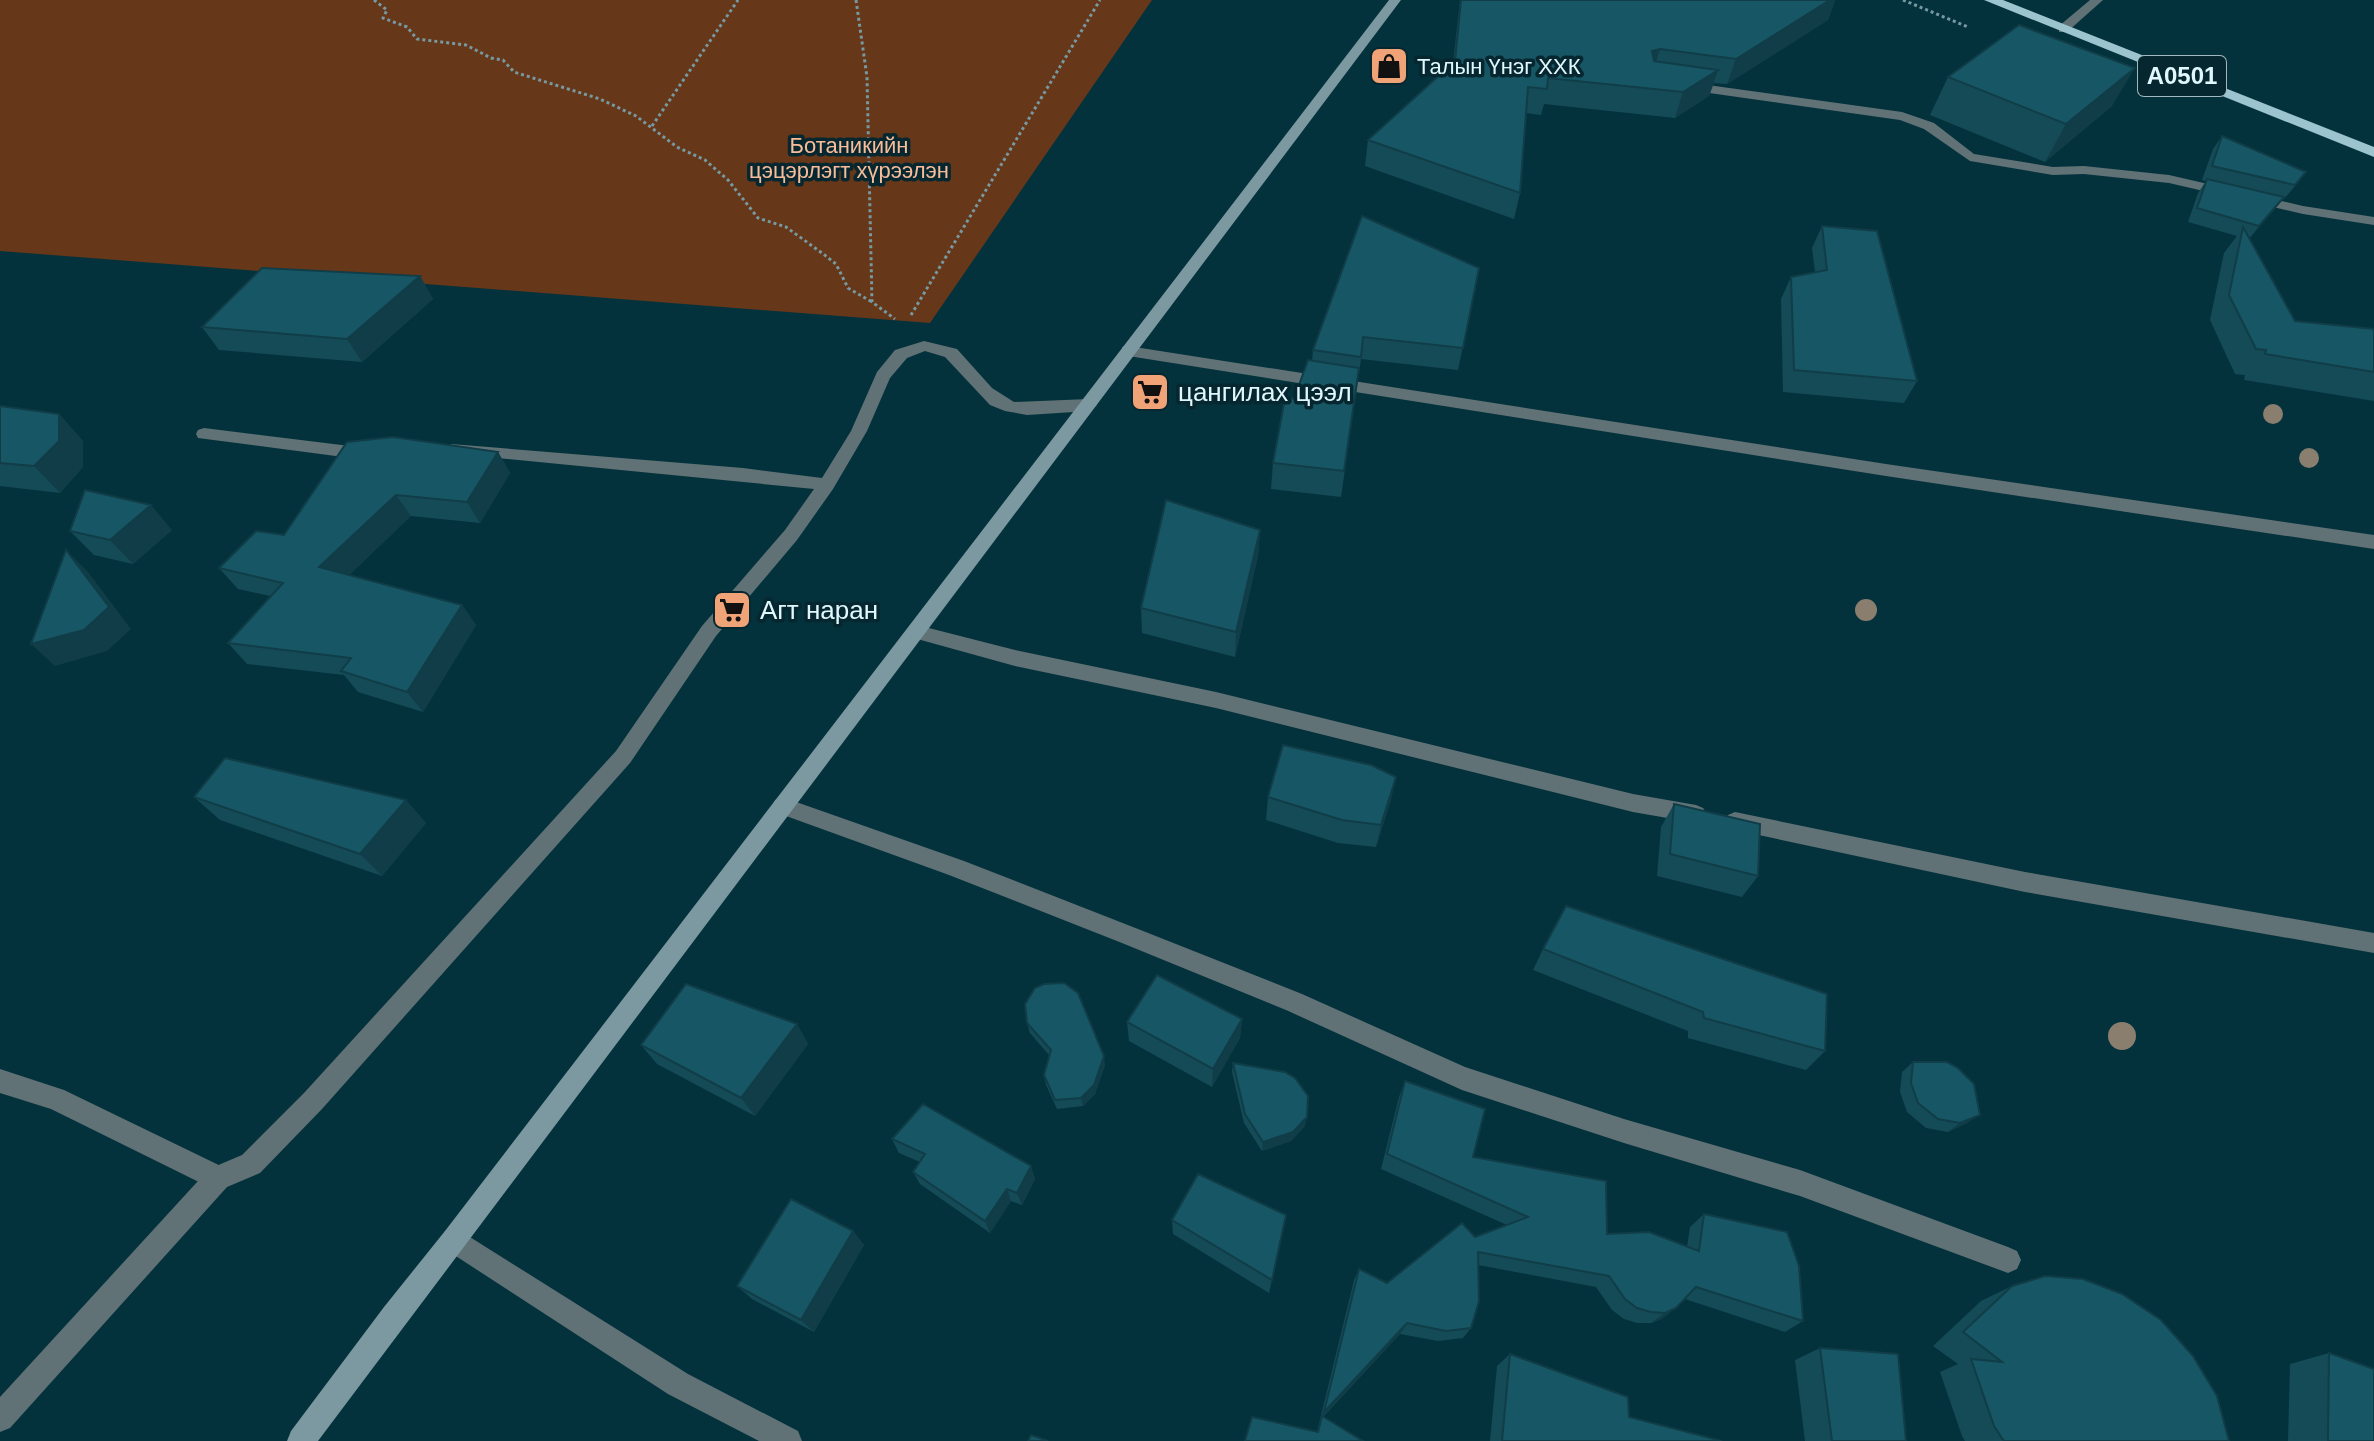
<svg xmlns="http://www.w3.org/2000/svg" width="2374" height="1441" viewBox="0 0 2374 1441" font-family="Helvetica,sans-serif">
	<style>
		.green { fill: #663719 }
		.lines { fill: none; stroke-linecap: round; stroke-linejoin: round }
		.path { stroke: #7799a1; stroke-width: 3; stroke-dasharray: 3 3; stroke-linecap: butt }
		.service { fill: #607276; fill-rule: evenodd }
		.minor { fill: #607276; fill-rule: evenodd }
		.secondary { fill: #7c98a0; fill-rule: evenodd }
		.trunk { fill: #9cc4cf; fill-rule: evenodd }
		.tree { fill: #8a7e6f }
		.wall { fill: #144b57 }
		.shaded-wall { fill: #103d47 }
		.building { fill: #175765; stroke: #103d47; stroke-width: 2 }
		.labels { text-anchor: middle; stroke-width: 7; stroke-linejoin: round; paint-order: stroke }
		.far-poi-label { font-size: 22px; fill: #e0f7fd; stroke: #06272f; text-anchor: start }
		.far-park-label { font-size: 22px; fill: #f8bc99; stroke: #06272f }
		.shield { fill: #06272f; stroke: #9fb9bf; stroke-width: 2 }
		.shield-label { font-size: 24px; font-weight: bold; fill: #e0f7fd }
		.poi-label { font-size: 26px; fill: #e0f7fd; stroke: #06272f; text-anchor: start }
	</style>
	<rect width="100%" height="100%" fill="#04323c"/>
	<!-- green -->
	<path class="green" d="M0,0H1152L930,323L0,251Z"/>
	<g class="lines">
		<!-- path -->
		<path class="path" d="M374,0L387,10L383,18L407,27L417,39L466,45L491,58L503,60L514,72L600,99L636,116L677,147L705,160L728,180L758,218L786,227L822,253L836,264L848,288L872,302
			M856,0L867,77L872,302L895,319
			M1903,0L1968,27
			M652,126L738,0
			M911,315L1100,0"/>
		<!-- service -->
		<path class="service" d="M2090,0H2103L2067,32H2059V26Z
			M1686,82L1902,112L1934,123L1974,154L2053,167L2084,166L2169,175L2303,206L2374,217V225L2303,214L2169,183L2084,174L2053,175L1970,161L1924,129L1900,120L1681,89V83Z
			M0,1069L64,1090L227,1169L231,1178L227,1187L218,1191L209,1187L51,1109L0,1093Z"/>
		<!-- minor -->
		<path class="minor" d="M924,341L957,349L992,388L1014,402L1089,399L1097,405L1089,411L1027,415L1005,411L990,405L945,357L925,351L907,358L890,378L867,431L833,489L797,540L716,636L630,763L322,1109L260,1173L227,1187L10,1428L0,1432V1397L209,1169L242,1155L304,1093L616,751L702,626L785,530L814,489L457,454L449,448L451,444L743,468L822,478L851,431L877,372L895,350Z
			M1128,346L1886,464L2374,535V549L1886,476L1122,355V347Z
			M204,428L366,448L375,454L366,460L198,438L196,434L198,430Z
			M917,625L1015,650L1216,692L1633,794L1696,805L1703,808L1707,814L1703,820L1696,823L1633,812L1216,708L1015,666L910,637L907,632L910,627Z
			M782,797L964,861L1138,929L1302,994L1465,1067L1624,1119L1800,1170L2008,1247L2017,1251L2021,1260L2017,1269L2008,1273L1800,1196L1624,1143L1462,1090L1286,1010L1122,943L949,875L775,812L772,806L775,800Z
			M1735,812L2025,872L2374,933V953L2025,892L1735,830L1728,827L1724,821L1728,815Z
			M454,1227L688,1374L798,1431L802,1441H759L668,1394L445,1249L441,1240L445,1231Z"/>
		<!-- secondary -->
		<path class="secondary" d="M1389,0H1401L318,1441H287L291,1431L384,1307L445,1231Z"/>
		<!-- trunk -->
		<path class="trunk" d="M1984,0H2003L2374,147V157Z"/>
	</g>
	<!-- trees -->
	<g class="tree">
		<circle cx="2273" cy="414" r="10"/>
		<circle cx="2309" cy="458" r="10"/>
		<circle cx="1866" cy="610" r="11"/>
		<circle cx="2122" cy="1036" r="14"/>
	</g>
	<!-- wall -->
	<path class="wall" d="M1460,0H1835L1828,20L1727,84L1714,83L1709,96L1675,118L1544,104L1541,115L1526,113L1520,193L1514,219L1365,166L1368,140L1453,63Z
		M1948,77L2112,106L2045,162L1930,115Z
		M2222,136L2306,172L2296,185L2284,199L2283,198L2249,239L2295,321L2374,329V401L2244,380L2245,375L2235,374L2210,320L2224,253L2237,236L2188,222L2198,193L2206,181L2202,180L2213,149Z
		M1822,226L1917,381L1904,403L1783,392L1781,299L1791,277L1815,272L1812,248Z
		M1479,268L1458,370L1361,359L1341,497L1271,489L1273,463L1294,399L1312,361L1313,350Z
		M420,276L433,299L362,362L219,350L202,327Z
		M0,406L59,414L83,441V467L60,493L0,486Z
		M498,452L510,473L480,523L411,516L349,575L462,605L476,625L423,712L358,692L344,675L247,664L228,643L270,596L238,589L219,568L284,535Z
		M172,530L133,564L94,555L70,531Z
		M1260,530L1258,556L1235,657L1142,633L1141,608Z
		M194,797L406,800L426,823L382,876L220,820Z
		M1268,797L1391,800L1376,847L1338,843L1266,820Z
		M1674,804L1758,876L1742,897L1657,876L1661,827Z
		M1543,949L1825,1051L1806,1070L1688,1038V1031L1533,970Z
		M1242,1019L1240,1038L1212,1087L1129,1041L1127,1022Z
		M1027,1023L1105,1065L1095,1094L1083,1106L1057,1109L1046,1085L1044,1075L1049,1055L1030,1033Z
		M797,1024L808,1044L755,1116L657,1064L641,1045Z
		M1913,1062L1967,1123L1948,1132L1926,1128L1907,1112L1900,1092L1902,1072Z
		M1233,1063L1305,1126L1291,1141L1262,1151L1244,1123L1232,1072Z
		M1405,1081L1473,1157L1607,1234L1687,1247L1690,1227L1704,1214L1803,1321L1785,1332L1685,1299L1662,1319L1651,1323H1637L1624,1319L1612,1310L1596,1287L1478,1265L1471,1328L1463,1338L1438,1341L1400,1334L1323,1417L1363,1441L1317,1432L1354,1280L1359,1269L1387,1283L1475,1237L1507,1225L1381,1169L1399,1097Z
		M892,1139L1031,1166L1035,1179L1022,1205L1011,1201L990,1233L920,1184L913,1172L920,1162L899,1153Z
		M1286,1215L1269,1293L1173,1234L1172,1220Z
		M853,1231L864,1245L814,1332L752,1299L737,1286Z
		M2012,1286L2229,1441H1965L1962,1436L1940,1372L1958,1364L1933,1346L1981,1301Z
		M1820,1348L1906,1441H1805L1795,1360Z
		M2329,1353L2374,1441H2288L2290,1364Z
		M1510,1354L1629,1417L1722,1441H1490L1497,1366Z"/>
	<!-- shaded-wall -->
	<path class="shaded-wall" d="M1830,0H1835L1828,20L1727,84L1736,59Z
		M1660,49L1652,74V51Z
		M2135,68L2112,106L2045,162L2066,124Z
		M1718,70L1709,96L1675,118L1683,92Z
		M2284,197L2274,210L2249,239L2259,226Z
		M420,276L433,299L362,362L347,339Z
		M59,414L83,441V467L60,493L34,466Z
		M498,452L510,473L480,523L467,502Z
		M396,495L411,516L336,588L319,567Z
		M151,505L172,530L133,564L110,540Z
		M1260,530L1258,556L1235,657L1236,632Z
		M66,550L88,572L131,629L107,651L55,666L31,644Z
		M462,605L476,625L423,712L407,692Z
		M1396,777L1391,800L1376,847L1381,825Z
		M406,800L426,823L382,876L360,854Z
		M1242,1019L1240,1038L1212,1087L1213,1069Z
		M797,1024L808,1044L755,1116L741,1098Z
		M1104,1056L1105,1065L1095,1094L1083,1106L1081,1098Z
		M1980,1115L1967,1123L1948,1132L1960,1123Z
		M1307,1117L1305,1126L1291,1141L1262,1151L1263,1142Z
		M1031,1166L1035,1179L1022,1205L1017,1193Z
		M1007,1189L1011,1201L990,1233L985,1221Z
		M853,1231L864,1245L814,1332L801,1320Z
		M1676,1308L1662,1319L1651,1323L1665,1313Z
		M1407,1323L1400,1334L1321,1418L1322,1416L1320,1420L1324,1412Z"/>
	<!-- building -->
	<path class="building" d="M1461,0H1830L1736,59L1660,49L1652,51L1654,61L1718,70L1683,92L1548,78L1547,89L1528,87L1520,193L1368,140L1455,61Z
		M2019,25L2135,68L2066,124L1948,77Z
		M2222,136L2306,172L2295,185L2212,166Z
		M2207,179L2284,197L2259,226L2197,208Z
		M1362,216L1479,268L1463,348L1363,337L1361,357L1313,350Z
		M1822,226L1877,231L1917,381L1794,370L1791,277L1827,270Z
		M2243,227L2295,321L2374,329V372L2265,354L2266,350L2256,349L2229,295Z
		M262,268L420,276L347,339L202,327Z
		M1308,360L1359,368L1344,471L1273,463L1285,398L1294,399Z
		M0,406L59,414V441L34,466L0,463Z
		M393,437L498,452L467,502L396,495L319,567L462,605L407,692L341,671L351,658L228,643L283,583L219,568L256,531L284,535L347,442Z
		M85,490L151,505L110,540L70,531Z
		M1166,500L1260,530L1236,632L1141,608Z
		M66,550L109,607L84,630L31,644Z
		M1283,745L1371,765L1396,777L1381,825L1342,820L1268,797Z
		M225,758L406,800L360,854L194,797Z
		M1674,804L1760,824L1758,876L1670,854Z
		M1566,906L1827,994L1825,1051L1704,1018L1703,1012L1543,949Z
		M1157,975L1242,1019L1213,1069L1127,1022Z
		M1064,983L1078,993L1104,1056L1094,1085L1081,1098L1055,1100L1044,1075L1051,1050L1027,1023L1025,1004L1035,988L1044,984Z
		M686,984L797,1024L741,1098L641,1045Z
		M1913,1062H1947L1958,1068L1974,1084L1980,1115L1960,1123L1938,1119L1918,1103L1911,1083Z
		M1233,1063L1285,1072L1295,1078L1308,1096L1307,1117L1293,1132L1263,1142L1245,1114Z
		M1405,1081L1485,1109L1473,1157L1606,1181L1607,1234L1649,1232L1699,1251L1704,1214L1787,1232L1799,1266L1803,1321L1696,1287L1676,1308L1665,1313L1651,1312L1637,1308L1625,1299L1609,1276L1478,1252L1479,1301L1471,1328L1446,1331L1407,1323L1324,1412L1359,1269L1387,1283L1462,1223L1475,1237L1528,1217L1387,1154Z
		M923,1104L1031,1166L1017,1193L1007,1189L985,1221L913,1172L925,1154L892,1139Z
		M1198,1174L1286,1215L1272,1280L1172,1220Z
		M791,1199L853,1231L801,1320L737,1286Z
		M2045,1276L2083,1279L2122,1294L2161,1320L2193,1356L2217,1396L2229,1441H2004L1994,1426L1971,1359L2002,1362L1963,1332L2012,1286Z
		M1820,1348L1898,1354L1906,1441H1832Z
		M2329,1353L2374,1369V1441H2328Z
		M1510,1354L1628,1397L1629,1417L1722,1441H1502Z
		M1322,1416L1363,1441H1245L1252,1417L1318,1432Z
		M1031,1435L1048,1441H1028Z"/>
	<!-- icons -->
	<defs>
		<g id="shop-square" transform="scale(2)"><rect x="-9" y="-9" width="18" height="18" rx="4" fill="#efa376" stroke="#06272f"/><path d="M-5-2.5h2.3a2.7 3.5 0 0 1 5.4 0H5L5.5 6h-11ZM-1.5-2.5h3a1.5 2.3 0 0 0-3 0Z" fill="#111"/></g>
		<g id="supermarket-square" transform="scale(2)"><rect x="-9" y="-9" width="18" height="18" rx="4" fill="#efa376" stroke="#06272f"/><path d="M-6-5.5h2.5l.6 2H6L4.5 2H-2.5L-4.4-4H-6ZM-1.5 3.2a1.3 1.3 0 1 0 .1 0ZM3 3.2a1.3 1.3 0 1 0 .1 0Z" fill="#111"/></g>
	</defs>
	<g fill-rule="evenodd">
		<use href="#shop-square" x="1389" y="66"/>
		<use href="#supermarket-square" x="1150" y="392"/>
		<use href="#supermarket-square" x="732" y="610"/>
	</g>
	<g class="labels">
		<!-- far-poi labels -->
		<g class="far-poi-label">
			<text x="1417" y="74">Талын Үнэг ХХК</text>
		</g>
		<!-- far-park labels -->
		<g class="far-park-label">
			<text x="849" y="153">Ботаникийн<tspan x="849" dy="25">цэцэрлэгт хүрээлэн</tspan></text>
		</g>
		<!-- shield labels -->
		<rect class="shield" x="2138" y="56" width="88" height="40" rx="6"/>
		<g class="shield-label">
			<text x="2182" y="84">A0501</text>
		</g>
		<!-- poi labels -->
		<g class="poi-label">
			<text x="1178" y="401">цангилах цээл</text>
			<text x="760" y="619">Агт наран</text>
		</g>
	</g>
</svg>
